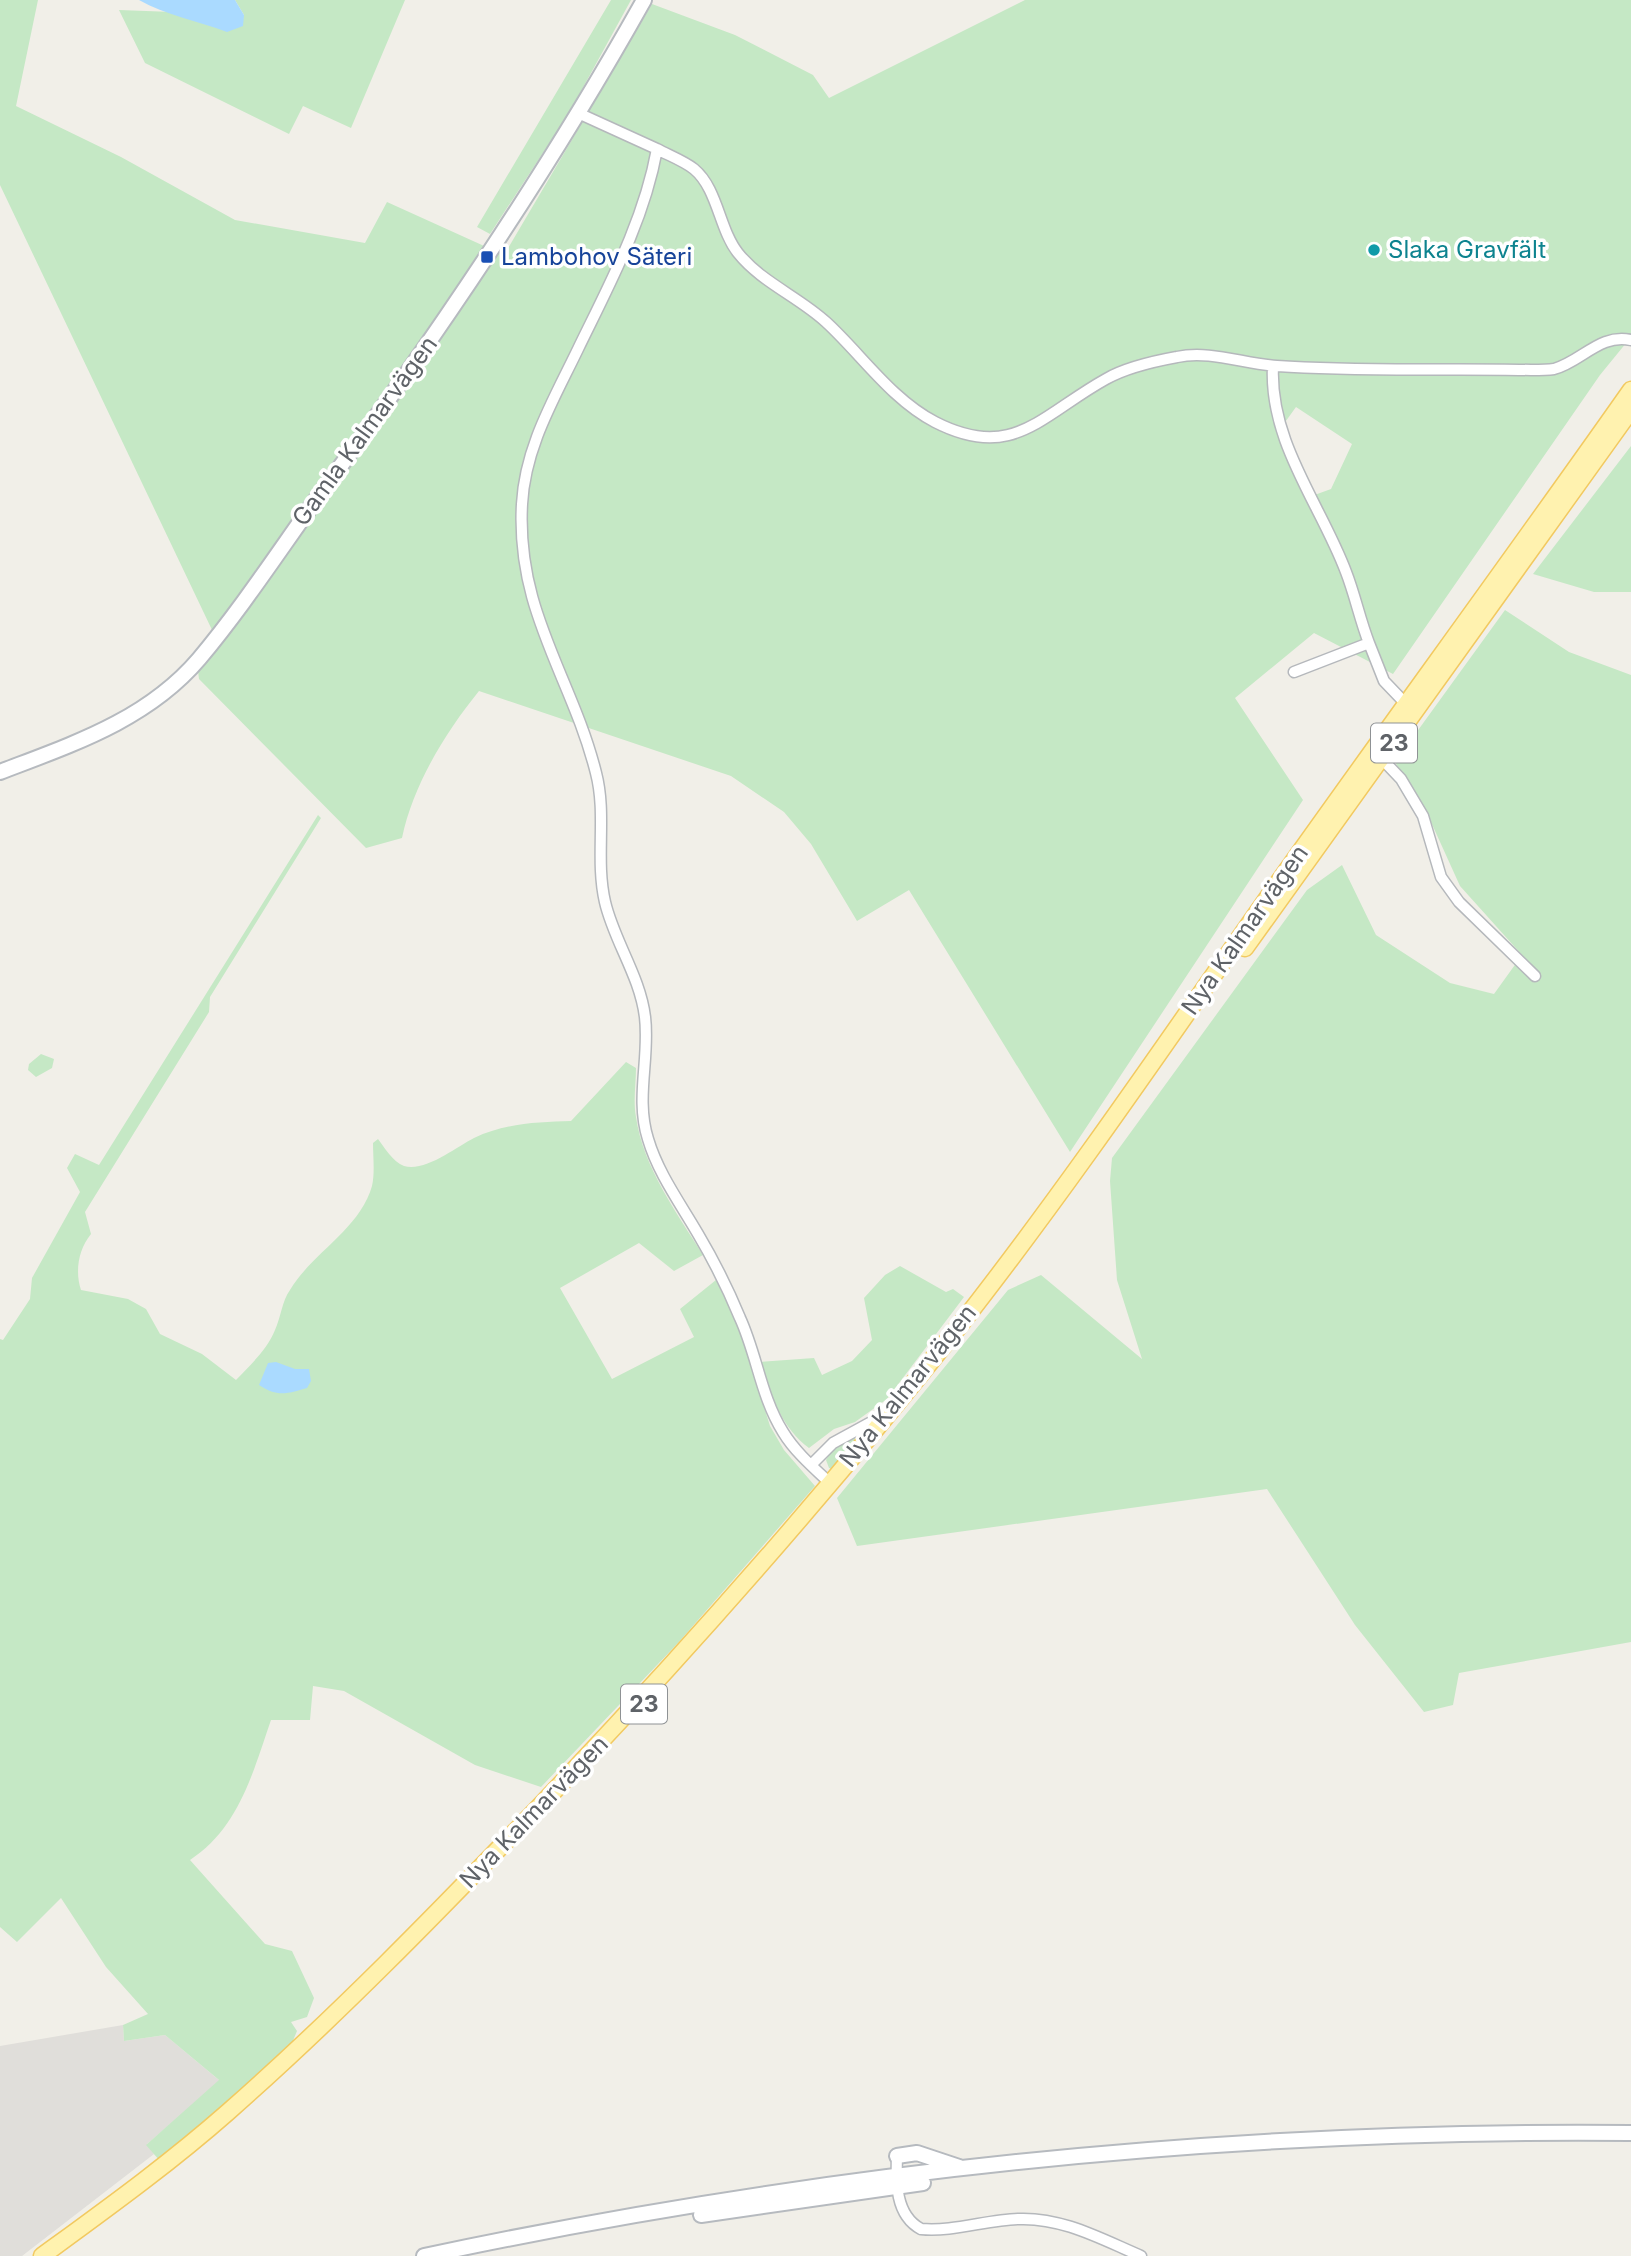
<svg xmlns="http://www.w3.org/2000/svg" width="1631" height="2256" viewBox="0 0 1631 2256" font-family="Inter,sans-serif">
	<style>
		.industrial { fill: #e0deda }
		.green { fill: #c5e8c5; fill-rule: evenodd }
		.water { fill: #aadaff }
		.lines { fill: none; stroke-linecap: round; stroke-linejoin: round }
		.street-casing { stroke: #b5b8bc; stroke-width: 13 }
		.secondary-casing { stroke: #b6babf; stroke-width: 18 }
		.primary-casing { stroke: #f2c960; stroke-width: 19 }
		.street { stroke: #fff; stroke-width: 10 }
		.secondary { stroke: #fff; stroke-width: 14 }
		.primary { stroke: #fff2af; stroke-width: 16 }
		.culture-dot { fill: #0f9aa8; stroke: #fff; stroke-width: 2.5 }
		.transit-dot { fill: #1a4fb4; stroke: #fff; stroke-width: 2.5 }
		.labels { text-anchor: middle; stroke-width: 7; stroke-linejoin: round; paint-order: stroke }
		.shield { fill: #fff; stroke: #8f9295; stroke-width: 2 }
		.shield-label { font-size: 23px; font-weight: bold; fill: #5f6368 }
		.culture-label { font-size: 24px; fill: #0d838f; stroke: #fff; text-anchor: start }
		.transit-label { font-size: 24px; fill: #164399; stroke: #fff; text-anchor: start }
		.street-label { font-size: 24px; fill: #5f6368; stroke: #fff }
	</style>
	<rect width="100%" height="100%" fill="#f1efe8"/>
	<!-- industrial -->
	<path class="industrial" d="M123,2025L124,2041L165,2035L220,2081L147,2144L154,2154L22,2256H0V2046Z"/>
	<!-- green -->
	<path class="green" d="M0,0H38L16,106L121,157L235,220L365,243L387,202L504,255L652,4L735,35L813,75L829,98L1025,0H1631V337L1600,375L1393,674L1314,633L1235,698L1303,800L1070,1152L909,890L857,921L811,844L784,812L731,776L479,691C445,733 413,785 402,838L366,848L199,679L198,671L411,382L398,373L213,632L0,185ZM1296,407L1352,444L1331,489L1309,497L1283,425Z
		M235,0H405L351,128L303,106L289,134L145,63L119,10L173,12L200,21L244,15Z
		M611,0H631L569,113L490,234L477,227Z
		M1631,446V592H1594L1533,574Z
		M1505,610L1569,652L1631,675V1642L1459,1673L1453,1705L1424,1712L1355,1625L1267,1489L857,1546L837,1498L1008,1290L1041,1275L1142,1359L1117,1280L1110,1181L1112,1158L1307,890L1342,865L1376,935L1450,983L1494,994L1522,955L1460,886L1431,822L1395,762Z
		M318,815L321,818L210,997L209,1012L85,1212L91,1234C78,1250 75,1272 81,1290L128,1299L146,1309L160,1334L202,1354L236,1380C250,1365 267,1350 275,1330C281,1317 282,1301 290,1290C312,1253 360,1229 372,1186C375,1173 373,1156 373,1143L378,1139C384,1147 393,1162 404,1166C426,1172 456,1147 474,1138C505,1123 539,1122 571,1121L626,1062L636,1068C636,1084 633,1101 636,1117C643,1167 677,1213 703,1255L674,1271L639,1243L560,1288L612,1379L694,1337L680,1309L716,1280L738,1324L770,1426L784,1450L815,1486L678,1643L541,1787L475,1765L344,1691L313,1686L310,1720H271C253,1772 239,1828 190,1860L265,1944L292,1951L314,1998L307,2017L291,2022L297,2031L289,2050L160,2161L146,2145L219,2080L165,2035L124,2041L123,2025L148,2014L106,1967L61,1898L17,1942L0,1927V1339L3,1340L30,1299L32,1278L80,1192L67,1168L75,1154L99,1165Z
		M41,1054L54,1059L52,1068L36,1077L28,1070L29,1064Z
		M900,1266L946,1292L953,1289L964,1297L887,1399L855,1422L834,1429L809,1448C781,1427 771,1395 760,1362L814,1358L822,1375L852,1361L872,1340L864,1298L885,1275Z
		M868,1432L832,1469L829,1468L826,1460L833,1448Z"/>
	<!-- water -->
	<path class="water" d="M139,0H235L244,15L243,26L227,32C198,21 165,15 139,0Z
		M276,1362L295,1369H309L311,1381L307,1388C287,1394 277,1397 259,1385L268,1363Z"/>
	<g class="lines">
		<!-- street casing -->
		<g class="street-casing">
			<path id="street" d="M578,113L657,149C644,221 609,285 578,349C554,399 525,447 522,504C516,612 572,677 596,773C607,815 595,859 605,902C614,941 640,976 645,1017C650,1058 635,1098 648,1139C658,1173 680,1203 698,1234C714,1261 728,1289 740,1318C757,1355 761,1397 783,1432C795,1452 815,1469 832,1485
				M657,149C668,155 684,161 694,169C718,189 719,229 738,253C761,282 799,297 826,322C861,354 891,399 935,422C1013,462 1041,415 1106,379C1125,368 1155,361 1177,357C1210,350 1244,364 1277,366C1361,372 1446,368 1531,370C1538,370 1547,370 1554,369C1581,362 1600,333 1631,340
				M1273,366C1269,442 1321,505 1346,572C1355,595 1360,620 1369,643L1294,672
				M1369,643L1384,681L1406,704
				M1382,759L1401,779L1423,816L1441,877L1459,902L1535,976
				M811,1465L833,1443L877,1419
				M897,2156C896,2182 895,2215 921,2229C953,2232 986,2220 1018,2219C1062,2217 1101,2239 1141,2256"/>
		</g>
		<!-- secondary casing -->
		<g class="secondary-casing">
			<path id="secondary" d="M0,772C73,744 147,720 199,659C241,609 277,554 315,501C434,340 546,175 644,0
				M897,2156L917,2153L959,2167
				M701,2215L923,2183
				M424,2256C819,2172 1227,2129 1631,2133"/>
		</g>
		<!-- primary casing -->
		<g class="primary-casing">
			<path id="primary" d="M1245,948L1631,410
				M42,2256C105,2210 169,2164 228,2112C336,2017 437,1913 537,1809C685,1654 827,1493 960,1325C1072,1182 1174,1031 1278,883C1395,718 1515,555 1631,390"/>
		</g>
		<!-- street -->
		<use href="#street" class="street"/>
		<!-- secondary -->
		<use href="#secondary" class="secondary"/>
		<!-- primary -->
		<use href="#primary" class="primary"/>
	</g>
	<!-- markers -->
	<circle class="culture-dot" cx="1374" cy="250" r="7"/>
	<rect class="transit-dot" x="480" y="250" width="14" height="14" rx="3.5"/>
	<g class="labels">
		<!-- shield labels -->
		<g class="shield">
			<rect x="1371" y="723.5" width="46" height="39" rx="5"/>
			<rect x="621" y="1684.5" width="46" height="39" rx="5"/>
		</g>
		<g class="shield-label">
			<text x="1394" y="751">23</text>
			<text x="644" y="1712">23</text>
		</g>
		<!-- culture labels -->
		<g class="culture-label">
			<text x="1388" y="258">Slaka Gravfält</text>
		</g>
		<!-- transit labels -->
		<g class="transit-label">
			<text x="501" y="265">Lambohov Säteri</text>
		</g>
		<!-- street labels -->
		<g class="street-label">
			<text transform="translate(365 431) rotate(-54)" y="8">Gamla Kalmarvägen</text>
			<text transform="translate(1245 930) rotate(-55)" y="8">Nya Kalmarvägen</text>
			<text transform="translate(908 1386) rotate(-51)" y="8">Nya Kalmarvägen</text>
			<text transform="translate(534 1812) rotate(-46)" y="8">Nya Kalmarvägen</text>
		</g>
	</g>
</svg>
